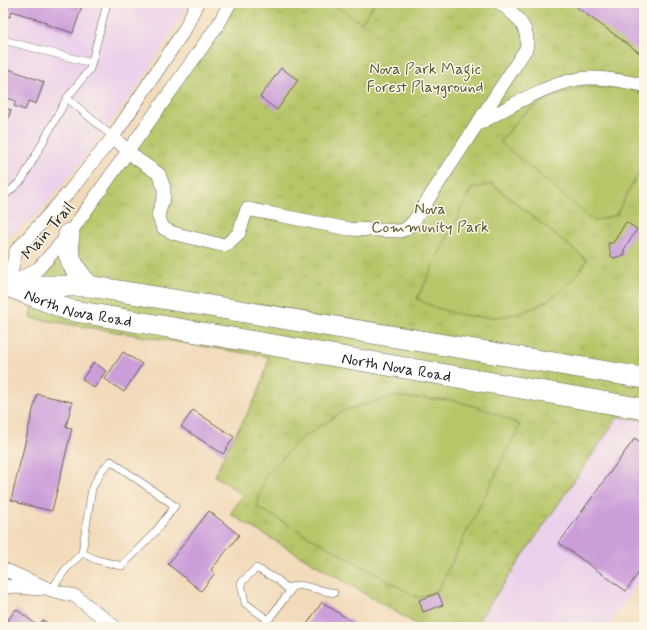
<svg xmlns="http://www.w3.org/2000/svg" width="647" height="630" viewBox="0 0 647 630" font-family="Mynerve,sans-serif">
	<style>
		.built { fill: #ebd1eb }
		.grass { fill: url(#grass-tufts); stroke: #6a7142 }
		.pitch { fill: #b7c669; stroke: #6a7142 }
		.building { fill: #cb9eda }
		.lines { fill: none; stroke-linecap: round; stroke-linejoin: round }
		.service-casing { stroke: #675f54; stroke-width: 8 }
		.minor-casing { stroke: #675f54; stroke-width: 14 }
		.primary-casing { stroke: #675f54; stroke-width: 22 }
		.service { stroke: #fff; stroke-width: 7 }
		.minor { stroke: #fff; stroke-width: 13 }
		.primary { stroke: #fff; stroke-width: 21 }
		.labels { text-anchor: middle; stroke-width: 3; stroke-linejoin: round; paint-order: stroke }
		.park-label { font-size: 16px; fill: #525837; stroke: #fcf5e5 }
		.street-label { font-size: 16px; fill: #1c1c1c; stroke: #fcf5e5 }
	</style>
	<defs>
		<pattern id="grass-tufts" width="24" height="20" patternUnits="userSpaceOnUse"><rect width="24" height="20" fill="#b7c669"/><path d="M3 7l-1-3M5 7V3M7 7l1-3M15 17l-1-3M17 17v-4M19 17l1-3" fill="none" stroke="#9daa5a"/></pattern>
	</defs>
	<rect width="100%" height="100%" fill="#fcf5e5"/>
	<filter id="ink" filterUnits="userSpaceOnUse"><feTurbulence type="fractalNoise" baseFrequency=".025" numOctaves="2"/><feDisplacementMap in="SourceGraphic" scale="8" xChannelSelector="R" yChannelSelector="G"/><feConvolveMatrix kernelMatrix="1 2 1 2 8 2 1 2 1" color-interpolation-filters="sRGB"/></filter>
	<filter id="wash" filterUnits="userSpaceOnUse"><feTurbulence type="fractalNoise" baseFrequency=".012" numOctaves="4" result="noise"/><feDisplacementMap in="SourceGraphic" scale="16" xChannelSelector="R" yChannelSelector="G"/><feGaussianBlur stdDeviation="0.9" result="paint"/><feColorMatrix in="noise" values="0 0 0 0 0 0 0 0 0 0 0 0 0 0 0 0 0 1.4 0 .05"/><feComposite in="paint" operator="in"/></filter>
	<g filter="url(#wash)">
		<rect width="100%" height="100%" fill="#f2dbbb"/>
		<!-- built -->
		<path class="built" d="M3,3H187L178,22L143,79L93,147L38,214L3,242Z
			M618,416L644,420V575L607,627H474Z"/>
		<!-- grass -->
		<path class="grass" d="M230,3H644V420L618,417L474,627H421L230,514L243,495L215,476C226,445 246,420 259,390C263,380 266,368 269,357L31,318L39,268Z"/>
		<!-- pitch -->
		<path class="pitch" d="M332,3H375L361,23Z
			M586,87H622L644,95V162L616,215L594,221L500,142L522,115L552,96Z
			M492,184L587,260C580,270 573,280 564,288C522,326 465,324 417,299L471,189Z
			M392,397L453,400L490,411L520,425L438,590L418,598L257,507L265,477L298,441L343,411Z"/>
		<g id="blocks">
			<!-- building -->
			<path class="building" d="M3,3H83L73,33L45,24L46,22L12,11L10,17L3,15Z
				M571,3H644V56Z
				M3,67L44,82L36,104L29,101L25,110L14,106L16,101L8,98L4,108L11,110L6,124L3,123Z
				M281,68L298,80L277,110L260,97Z
				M626,222L637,229L624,250L625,255L614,258L611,256L608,243H613Z
				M123,352L142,364L124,392L105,379Z
				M94,362L106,371L94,388L82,379Z
				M37,394L72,402L66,427L72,428L52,511L18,503L19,502L11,500Z
				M193,410L234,437L223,454L181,427Z
				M635,438L644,445V565L626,591L559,543Z
				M209,511L239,535L211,570L215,573L201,591L168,564Z
				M438,593L443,605L423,612L419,600Z
				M322,602L354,623L351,627H305Z
				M16,609L38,626L43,620L52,627H3Z"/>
		</g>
	</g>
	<g filter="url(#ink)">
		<use href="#blocks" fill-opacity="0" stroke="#675f54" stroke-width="1"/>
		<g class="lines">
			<!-- service casing -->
			<g class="service-casing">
				<path id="service" d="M3,40L91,63
					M67,98L113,137
					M3,197L22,180L67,98L90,69L107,3
					M287,588L299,585L334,593
					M51,590L66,569L82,553L97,560L122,566L156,531L175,506L111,461L102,470L92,488L82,553
					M263,627L290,591L278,580L256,568L241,583L245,603L268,620"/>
			</g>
			<!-- minor casing -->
			<g class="minor-casing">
				<path id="minor" d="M478,124C509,107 554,79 589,78C607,77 626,82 644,85
					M113,137L137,159L159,174L164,188V197L158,215L163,228L173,233L217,244L226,245L239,233L247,209L349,229L400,231L406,229L414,221L526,49C531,28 516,15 500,3
					M13,283L39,268L69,234L218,25L230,3
					M8,286L16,251L69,192L113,137L185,29L197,3
					M3,569L51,590L75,596L115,627
					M3,586L40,589"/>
			</g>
			<!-- primary casing -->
			<g class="primary-casing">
				<g id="primary">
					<path d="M69,234C65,256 74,270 89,286"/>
					<path id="s1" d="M8,286L69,310L644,409"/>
					<path d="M20,286H89L644,378"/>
				</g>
			</g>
			<!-- service -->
			<use href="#service" class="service"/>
			<!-- minor -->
			<use href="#minor" class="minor"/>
			<!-- primary -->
			<use href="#primary" class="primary"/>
		</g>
	</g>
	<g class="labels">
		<!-- park labels -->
		<g class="park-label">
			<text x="425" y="74">Nova Park Magic<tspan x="425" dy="18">Forest Playground</tspan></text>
			<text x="430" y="214">Nova<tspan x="430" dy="18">Community Park</tspan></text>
		</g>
		<!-- street labels -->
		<g class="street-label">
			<text transform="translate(47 230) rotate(-49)" y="6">Main Trail</text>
			<text dy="6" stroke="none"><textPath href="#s1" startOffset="74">North Nova Road</textPath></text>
			<text dy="6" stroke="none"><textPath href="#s1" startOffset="398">North Nova Road</textPath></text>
		</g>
	</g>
	<!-- margin -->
	<rect width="647" height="630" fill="none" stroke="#fcf5e5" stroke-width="16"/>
</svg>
